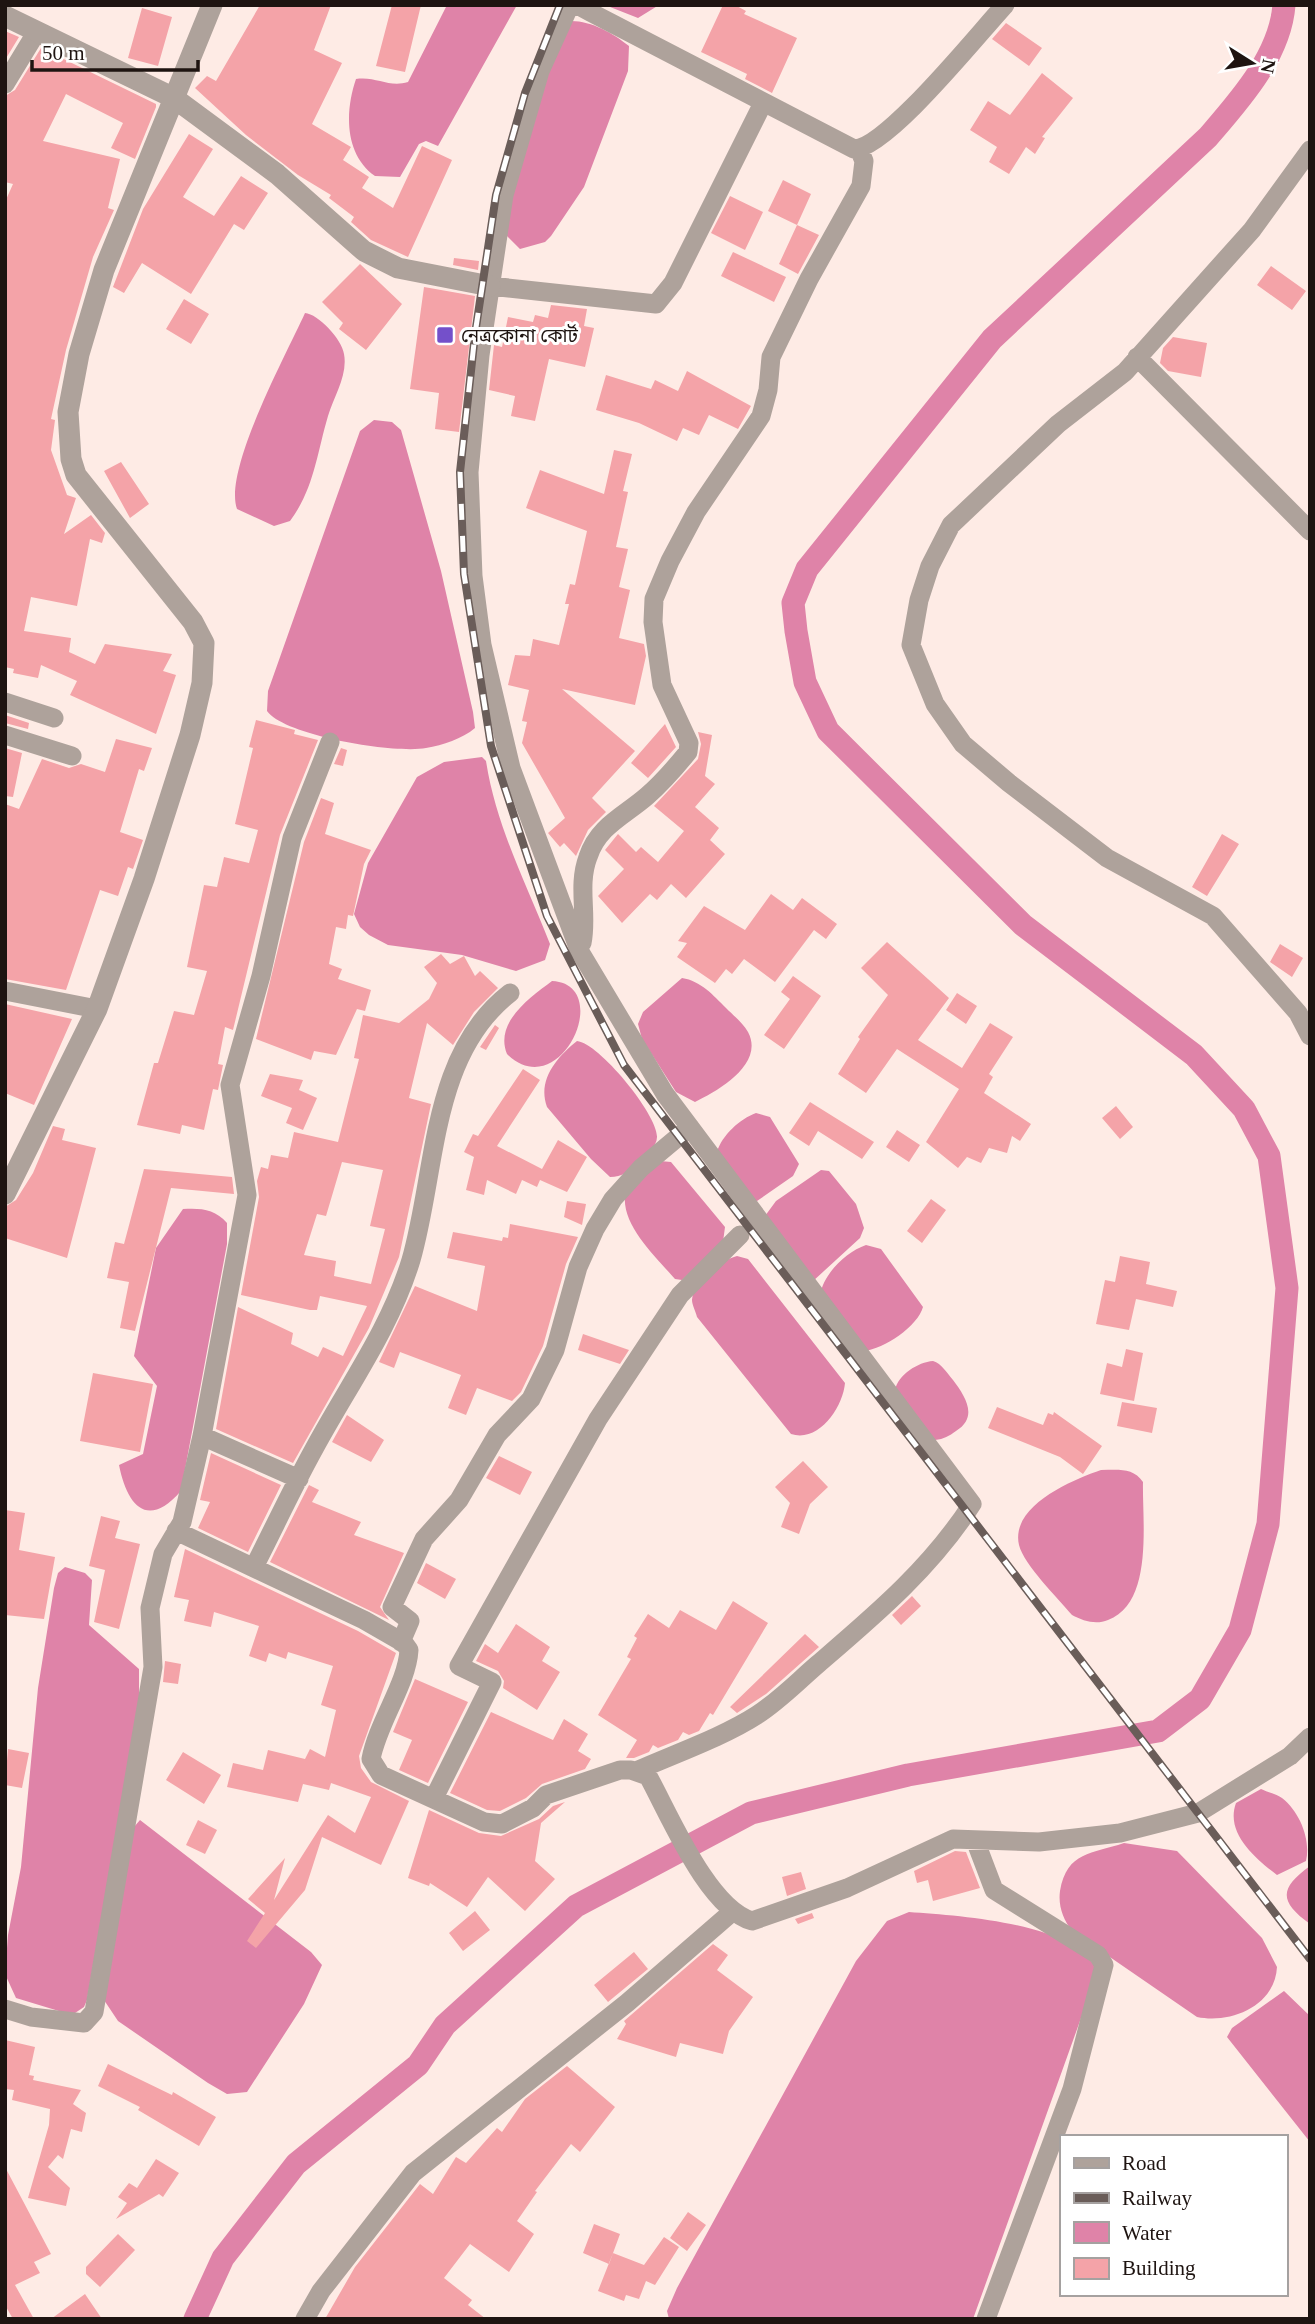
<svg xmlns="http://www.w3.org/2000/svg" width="1315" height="2324" viewBox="0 0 1315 2324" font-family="'Times New Roman','Noto Sans Bengali',serif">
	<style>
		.water { fill: #df83a8 }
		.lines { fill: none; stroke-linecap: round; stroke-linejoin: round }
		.canal { stroke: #df83a8; stroke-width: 23 }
		.building { fill: #f4a3a8; fill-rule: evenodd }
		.minor { stroke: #aea29b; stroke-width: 19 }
		.tertiary { stroke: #aea29b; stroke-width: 21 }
		.rail-casing { stroke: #6a5d59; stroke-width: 8 }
		.rail { stroke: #fff; stroke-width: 5; stroke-dasharray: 16; stroke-linecap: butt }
		.poi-dot { fill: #7450ca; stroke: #fff; stroke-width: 2.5 }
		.labels { text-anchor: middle; stroke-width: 6; stroke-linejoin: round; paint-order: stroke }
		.poi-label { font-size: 19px; fill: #1e1411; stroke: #fff; text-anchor: start }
	</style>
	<rect width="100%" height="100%" fill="#feebe5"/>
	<!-- water -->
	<path class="water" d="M447,5H517L438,146L426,141L419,144L400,177L375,176C344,154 345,111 356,79C376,76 389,88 408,82Z
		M605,5H659L638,18Z
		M569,21C590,20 613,33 629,46L628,71L584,187L551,236L545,242L520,249L507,236V197L524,133Z
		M305,313C318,314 342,339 344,354C348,375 334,396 328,416C317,453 314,489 290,521L274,526L237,509C223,470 287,353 305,313Z
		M374,420L392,422L401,430L441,571L473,712L475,728C462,739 443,745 426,748C396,754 285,736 267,711L268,691L360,431Z
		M482,757L486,761C496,826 526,883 550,944L545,960L516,971L462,955L388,945L369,935L360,927L354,914L368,863L417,777L444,762Z
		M682,978C701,981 713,995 726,1008C733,1015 743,1023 748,1032C765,1064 718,1091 695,1102L676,1092L642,1039L638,1024L643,1012Z
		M552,981C615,984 561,1106 507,1054C494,1022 531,997 552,981Z
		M577,1041C599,1043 658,1115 657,1137C657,1147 645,1156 638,1163C630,1171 622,1177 610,1177L591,1159L547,1107C537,1080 557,1057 577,1041Z
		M756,1113L770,1117L799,1164L793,1176L757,1201L752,1200L717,1152C722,1135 740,1119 756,1113Z
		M660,1161L671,1162L725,1227L723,1242L682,1280L675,1279C657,1258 622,1226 625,1196Z
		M821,1170L829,1171L856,1204L864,1228L860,1238L812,1282L765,1216L776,1201Z
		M183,1209C201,1208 215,1209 227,1223V1244L181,1491C147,1530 127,1505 119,1465L143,1454L157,1386L134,1356L156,1248Z
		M866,1245L881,1249L923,1307C918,1326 884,1349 864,1351L820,1295C824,1273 846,1252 866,1245Z
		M737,1256L748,1259L845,1383C843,1407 819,1443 791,1434L697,1317C696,1312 692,1305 692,1300C693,1281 721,1260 737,1256Z
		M933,1361C942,1364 946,1372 953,1380C965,1396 979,1417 956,1431C949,1436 944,1439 935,1440L895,1390C898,1375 918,1362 933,1361Z
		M1101,1470C1117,1470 1133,1467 1143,1482C1142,1521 1154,1603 1108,1620C1096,1625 1083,1621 1072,1615C1058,1598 1024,1565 1019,1545C1010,1506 1072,1480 1101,1470Z
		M65,1567L85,1573L92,1580L89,1625L139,1669V1703L87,2000L84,2007L72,2015L16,1998L5,1974L8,1935L21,1867L38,1688L54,1588L58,1573Z
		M1261,1789C1267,1792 1277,1794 1282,1798C1300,1812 1311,1840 1306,1861L1277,1875C1255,1858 1225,1833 1236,1803Z
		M140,1820L311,1952L322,1965L304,2004L247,2092L227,2094L208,2083L118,2021L104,2000L134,1827Z
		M1124,1843L1177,1851L1262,1938L1277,1967C1275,2006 1231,2024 1197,2017L1072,1931C1063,1919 1058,1906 1060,1891C1067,1851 1092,1854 1124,1843Z
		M1310,1866V1924C1278,1901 1280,1888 1310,1866Z
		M909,1912C952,1915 1032,1921 1069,1944C1080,1950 1089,1960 1099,1968L973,2319H669L667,2311L677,2288L856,1961L887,1921Z
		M1284,1991L1310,2016V2142L1227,2037L1232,2028Z"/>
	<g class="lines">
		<!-- canal -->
		<path class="canal" d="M195,2319L223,2258L296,2164L418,2065L445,2025L576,1906L751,1813L908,1775L1158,1731L1200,1699L1240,1630L1268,1524L1287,1288L1269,1156L1244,1109L1194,1055L1023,925L828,731L805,682L796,631L793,603L807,569L992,339L1208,137C1239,101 1280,56 1284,5"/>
	</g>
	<!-- building -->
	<path class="building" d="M260,5H331L314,50L342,63L312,124L351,147L343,160L369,177L362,188L393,208L422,146L452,160L408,257L371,240L351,222L354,217L329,198L331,195L298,175L246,135L195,88L207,76L216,81Z
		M392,5H421L405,72L376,66Z
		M723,5H735L746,11L744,14L797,38L772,93L745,79L747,74L701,52Z
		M142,8L172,17L158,66L128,58Z
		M1006,23L1042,48L1029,66L992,39Z
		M5,31L19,37L5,60Z
		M41,48L156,104V107L135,159L111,148L123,123L66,94L43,141L120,159L108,208L114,210L93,257L66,350L51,419L55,420L51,450L67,495L76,498L64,534L91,515L105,533L102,543L90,539L77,606L31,597L24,631L71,638L69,652L95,664L105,644L172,654L163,671L176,675L156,734L70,695L77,681L41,665L38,678L13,673L14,669L5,667V202L13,184L5,182V96L15,90Z
		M1042,73L1073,98L1042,137L1045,138L1035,154L1026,147L1009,174L989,162L997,147L970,130L988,101L1010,115Z
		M189,134L213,149L183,197L214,216L241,176L268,193L244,230L234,224L191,294L142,263L124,293L113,287L143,209Z
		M783,180L811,194L797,225L768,211Z
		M730,196L763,212L745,250L711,233Z
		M797,225L819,235L798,274L779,264Z
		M733,252L786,277L774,302L721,276Z
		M454,258L479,261L478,270L453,265Z
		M360,264L402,304L366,350L339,329L343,323L322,302Z
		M1271,266L1306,291L1292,310L1257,285Z
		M424,287L475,296L459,432L435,429L439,393L410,389Z
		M184,299L209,314L191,344L166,329Z
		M551,305L587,309L584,326L594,328L585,367L549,359L535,421L511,416L515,396L489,390L494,345L502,347L508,317L533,322L535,315L548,318Z
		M1173,337L1207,343L1201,377L1168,371L1160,363L1163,348Z
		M687,371L751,406L738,429L709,415L699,435L683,428L677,441L639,423L596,410L606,375L651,389L655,380L678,391Z
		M614,450L632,454L623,491L628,492L616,547L628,549L619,587L630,590L619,638L644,644L646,656L635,705L562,689L635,751L592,798L606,812L588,830L576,856L564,843L560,847L548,833L565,818L522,743L527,722L522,721L529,690L508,685L515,655L530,656L533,639L559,645L569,604H565L570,584L575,585L587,531L526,508L540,470L604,494Z
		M121,462L149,504L130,518L104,471Z
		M5,715L29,723L28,729L5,723Z
		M256,720L295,730L294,734L318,740L280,835L233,1030L225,1027L218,1064L223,1065L218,1090L213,1089L204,1130L182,1125L180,1134L137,1125L154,1063H158L174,1011L194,1015L207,971L187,967L204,885L217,887L224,857L249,863L258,830L235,824L253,748L249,747Z
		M665,724L676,747L648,778L631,763Z
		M698,732L712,735L705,776L715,784L695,807L719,828L710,840L725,854L686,898L671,884L657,900L650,894L622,923L598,896L624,869L605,850L618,834L636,852L641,847L658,862L684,831L654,806L698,759L701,744Z
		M116,739L152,748L144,771L139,769L120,832L143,840L133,869L128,867L118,896L100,890L66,990L5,979V804L19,809L42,759L69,768L81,764L105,772Z
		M5,748L22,753L13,797L5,796Z
		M341,748L347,750L343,766L334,764Z
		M321,798L334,803L325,834L371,850L364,864L353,916L348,915L346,929L336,927L329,964L342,969L338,979L371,990L365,1011L357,1009L336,1055L314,1051L311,1060L256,1039L304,842Z
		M1222,834L1239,844L1207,896L1192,887Z
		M771,894L793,910L802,898L837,924L826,939L814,930L775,982L744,959L732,974L726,969L715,983L677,957L687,943L678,941L704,906L745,930Z
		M887,942L949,998L918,1040L962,1068L990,1023L1013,1037L989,1074L993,1077L984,1093L1031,1124L1020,1141L1012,1136L1007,1153L989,1148L981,1163L967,1157L958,1168L926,1142L959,1089L897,1049L866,1093L838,1074L860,1039L858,1037L888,995L861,968Z
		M1280,944L1303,958L1292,977L1270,962Z
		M441,954L450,964L464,956L475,976L480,971L498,988L474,1012L453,1045L427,1023L409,1098L431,1104L399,1257L369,1328L293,1463L216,1429L238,1307L293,1333L291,1344L318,1357L323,1347L343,1356L367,1306L320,1296L317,1310H310L241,1295L259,1197L257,1181L261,1167L268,1169L271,1155L288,1158L294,1132L338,1142L359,1059L354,1058L363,1015L399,1023L429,999L437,983L424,967ZM342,1162L383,1170L370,1226L385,1229L371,1284L334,1276L336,1261L304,1255L317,1214L326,1216Z
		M793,976L821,996L784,1049L764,1035L790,999L781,992Z
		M957,993L977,1006L966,1024L946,1010Z
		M5,1004L72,1019L34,1105L5,1093Z
		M495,1025L499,1028L486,1050L480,1047Z
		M523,1069L540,1080L497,1146L542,1169L558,1140L587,1157L567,1192L540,1180L537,1187L522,1180L516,1194L487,1180L484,1195L466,1190L474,1157L464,1152L473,1134L478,1136Z
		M270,1074L303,1080L299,1090L317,1098L303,1130L286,1123L292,1108L261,1096Z
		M810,1102L874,1142L862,1159L818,1131L809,1146L789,1133Z
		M1116,1106L1133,1127L1120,1139L1102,1118Z
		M53,1126L65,1129L62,1140L96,1148L67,1258L5,1238V1207L16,1200L33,1173Z
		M897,1130L920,1145L909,1162L886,1147Z
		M144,1169L232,1177L234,1194L171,1188L135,1331L120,1328L129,1282L107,1278L115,1242L124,1244Z
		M931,1199L946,1210L922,1243L907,1231Z
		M567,1201L586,1204L582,1225L564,1217Z
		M510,1224L578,1237L566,1264L543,1346L521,1392L512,1401L477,1388L466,1415L448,1408L461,1375L400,1352L394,1368L379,1362L415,1286L477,1311L485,1266L447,1258L453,1232L502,1241L503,1237L508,1238Z
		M1120,1256L1150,1262L1146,1284L1177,1291L1173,1307L1136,1299L1129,1330L1096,1324L1105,1280L1115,1282Z
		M583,1334L629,1350L620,1364L578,1350Z
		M1126,1349L1143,1353L1134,1401L1100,1394L1107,1363L1122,1367Z
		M93,1373L153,1384L140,1452L80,1441Z
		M1122,1402L1157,1408L1152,1433L1117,1426Z
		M997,1407L1043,1425L1048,1413L1053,1415L1054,1412L1102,1446L1083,1474L1060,1457L988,1428Z
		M347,1415L384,1440L371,1462L332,1442Z
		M211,1453L281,1485L248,1552L198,1528L210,1502L200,1500Z
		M499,1456L532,1472L520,1495L486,1478Z
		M803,1461L828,1487L810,1504L799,1534L781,1527L790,1503L775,1487Z
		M309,1485L319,1490L312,1502L361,1522L354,1535L404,1553L380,1607L389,1620L270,1562Z
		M5,1510L25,1513L19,1550L55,1557L44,1619L5,1615Z
		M101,1516L120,1521L115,1538L140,1544L119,1629L94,1622L105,1570L89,1566Z
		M185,1549L358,1631L396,1653L359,1756L361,1768L371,1782L409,1801L381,1865L322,1837L305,1890L256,1948L247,1941L265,1913L248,1899L285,1858L274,1900L328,1815L355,1833L371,1797L331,1783L329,1790L303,1784L298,1802L227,1787L233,1763L263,1770L268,1750L305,1759L310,1749L325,1757L336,1710L321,1705L333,1666L288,1652L286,1659L269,1653L266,1662L249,1656L259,1626L214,1612L211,1627L184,1621L189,1600L174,1597Z
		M426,1563L456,1579L445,1599L417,1583Z
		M912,1596L921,1606L901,1625L892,1615Z
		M733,1601L768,1623L713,1715L710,1713L699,1731L689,1735L683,1732L678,1740L658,1748L653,1745L649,1752L634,1758H626L637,1740L598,1715L631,1659L627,1657L637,1638L634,1636L648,1614L669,1628L680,1610L716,1630Z
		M516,1624L550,1647L542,1661L560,1672L537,1710L503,1688L504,1681L498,1671L476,1661L485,1644L498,1653Z
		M805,1634L819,1647L766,1694L737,1713L730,1707Z
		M165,1661L181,1664L178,1684L163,1682Z
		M415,1679L468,1702L428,1783L399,1770L412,1740L393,1732Z
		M491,1712L553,1740L564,1719L588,1734L578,1751L591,1759L585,1769L542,1784L526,1798L500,1811L487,1810L450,1793Z
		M8,1749L29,1753L22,1788L5,1785Z
		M183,1752L221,1775L204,1804L166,1780Z
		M565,1802L541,1823L535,1861L555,1879L525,1911L488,1877L467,1907L430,1883L429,1886L408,1878L429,1810L479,1833L501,1836L539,1819L553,1806Z
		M198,1820L217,1830L205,1854L186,1845Z
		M955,1851L966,1852L980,1888L933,1901L928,1880L917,1883L914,1871Z
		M801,1872L806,1889L787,1896L782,1877Z
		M475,1911L490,1930L463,1951L449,1933Z
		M812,1913L814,1918L798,1924L795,1919Z
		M713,1944L728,1955L717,1970L753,1997L729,2031L723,2054L680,2043L676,2057L617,2039L626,2024L624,2021Z
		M634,1952L648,1969L608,2002L594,1985Z
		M5,2040L35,2047L29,2075L34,2076L33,2080L81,2090L73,2104L86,2113L82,2132L71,2129L63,2159L58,2155L48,2167L70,2188L66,2206L28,2198L49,2125L50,2109L12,2100L14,2090L5,2089Z
		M108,2064L172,2095L173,2092L216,2117L199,2146L138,2110L140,2107L98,2086Z
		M567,2066L615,2107L580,2152L571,2144L535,2191L537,2192L517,2221L534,2234L509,2272L470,2244L444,2278L472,2300L468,2305L486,2319H325L355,2267L420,2184L433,2194L456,2157L466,2163L497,2128L502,2132L525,2099Z
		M156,2159L179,2173L163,2197L159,2194L116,2219L127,2203L118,2197L129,2183L137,2188Z
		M5,2167L51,2254L34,2262L40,2273L15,2285L34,2319H13L5,2305Z
		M688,2212L706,2225L687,2251L670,2238Z
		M594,2224L620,2234L609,2264L583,2253Z
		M118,2234L135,2250L100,2287L86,2274V2267Z
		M664,2237L679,2247L655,2285L646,2281L639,2299L626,2295L624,2301L598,2291L613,2253L644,2265Z
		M85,2294L102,2319H51Z"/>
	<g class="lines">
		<!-- minor -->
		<path class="minor" d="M5,84L36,33
			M1310,150L1252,230L1125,372L1058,424L951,525L930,566L919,600L911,645L935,704L963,744L1009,783L1107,858L1213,916L1298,1013L1310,1036
			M490,286L656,304L673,283L759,111
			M1137,357L1310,531
			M5,702L54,718
			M5,735L72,756
			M582,943C588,915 577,886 588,857C598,826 624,816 647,796C662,783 675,768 688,752L689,743L662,685L653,622L654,599L670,561L696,512L761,416L768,390L771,357L809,279L861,186L864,161L859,149
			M5,991L97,1009
			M202,1436L299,1479
			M176,1531L364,1620L404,1643L409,1650C407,1684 378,1722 371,1759L381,1775L484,1822L502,1824L533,1808L546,1795L620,1770H631L648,1776C670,1816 708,1908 752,1921L847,1888L953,1839L1039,1842L1120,1833L1198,1813L1290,1756L1310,1737
			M254,1567C274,1528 293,1487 314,1449C348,1386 390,1329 411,1260C437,1170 430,1055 510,993
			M401,1642L410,1621L392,1607L424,1539L459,1500L497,1435L531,1399L555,1350L578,1267L595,1229L613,1199L641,1168L690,1127
			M636,1771C674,1754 723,1737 757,1715C780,1700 797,1682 818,1664C875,1615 931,1568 972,1504L665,1094L579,950L511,768L482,645L473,576L469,472L480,355L504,195L540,71L569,7L579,6L590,12L854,149C887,148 978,34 1005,5
			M434,1798L492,1682L459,1666L598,1419L680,1295L740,1235
			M975,1840L994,1890L1098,1955L1104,1965L1072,2089L986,2319
			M5,2009L31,2017L84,2023L94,2012L153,1667L150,1608L163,1554L182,1522L202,1436L247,1195L230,1085L261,976L292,838L330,742
			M305,2319L321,2291L413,2173L627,2003L732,1912"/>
		<!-- tertiary -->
		<path class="tertiary" d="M5,16L174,98L277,174L364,251L398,268L490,286
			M5,1194L97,1009L144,879L190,735L202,683L204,643L193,622L76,475L71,459L68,412L79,354L104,270L212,5"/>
		<!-- rail casing -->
		<g class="rail-casing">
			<path id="rail" d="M560,5L525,93L496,195L475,334L460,472L464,574L491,746L547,916L624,1065L1310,1959"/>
		</g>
		<!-- rail -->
		<use href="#rail" class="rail"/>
	</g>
	<!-- markers -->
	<rect class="poi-dot" x="436" y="326" width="18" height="18" rx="3.5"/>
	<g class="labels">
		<!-- poi labels -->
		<g class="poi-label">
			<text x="461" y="342">নেত্রকোনা কোর্ট</text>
		</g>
	</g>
	<!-- border -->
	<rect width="1315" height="2324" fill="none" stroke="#1e1411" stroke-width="14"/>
	<!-- legend -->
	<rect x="1060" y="2135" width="228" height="161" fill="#ffffff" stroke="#a5a1a0" stroke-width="2"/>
	<rect x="1074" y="2158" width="35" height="10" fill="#aea29b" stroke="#a5a1a0" stroke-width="2"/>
	<text x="1122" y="2170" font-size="21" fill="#1e1411">Road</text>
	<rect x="1074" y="2193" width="35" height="10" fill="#6a5d59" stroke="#a5a1a0" stroke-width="2"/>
	<text x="1122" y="2205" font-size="21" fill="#1e1411">Railway</text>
	<rect x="1074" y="2222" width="35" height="21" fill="#df83a8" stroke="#a5a1a0" stroke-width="2"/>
	<text x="1122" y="2240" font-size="21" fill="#1e1411">Water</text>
	<rect x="1074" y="2258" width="35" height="21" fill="#f4a3a8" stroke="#a5a1a0" stroke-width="2"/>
	<text x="1122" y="2275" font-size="21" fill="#1e1411">Building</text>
	<!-- north arrow -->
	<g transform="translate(1252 63) rotate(101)" stroke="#ffffff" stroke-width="5" paint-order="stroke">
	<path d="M0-5L12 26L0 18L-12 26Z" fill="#1e1411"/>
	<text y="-10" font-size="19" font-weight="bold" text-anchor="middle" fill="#1e1411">N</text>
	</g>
	<!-- scale -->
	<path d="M32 60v10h166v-10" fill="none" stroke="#1e1411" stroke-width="3.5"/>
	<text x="42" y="60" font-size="21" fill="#1e1411" stroke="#ffffff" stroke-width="5" paint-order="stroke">50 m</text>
</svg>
